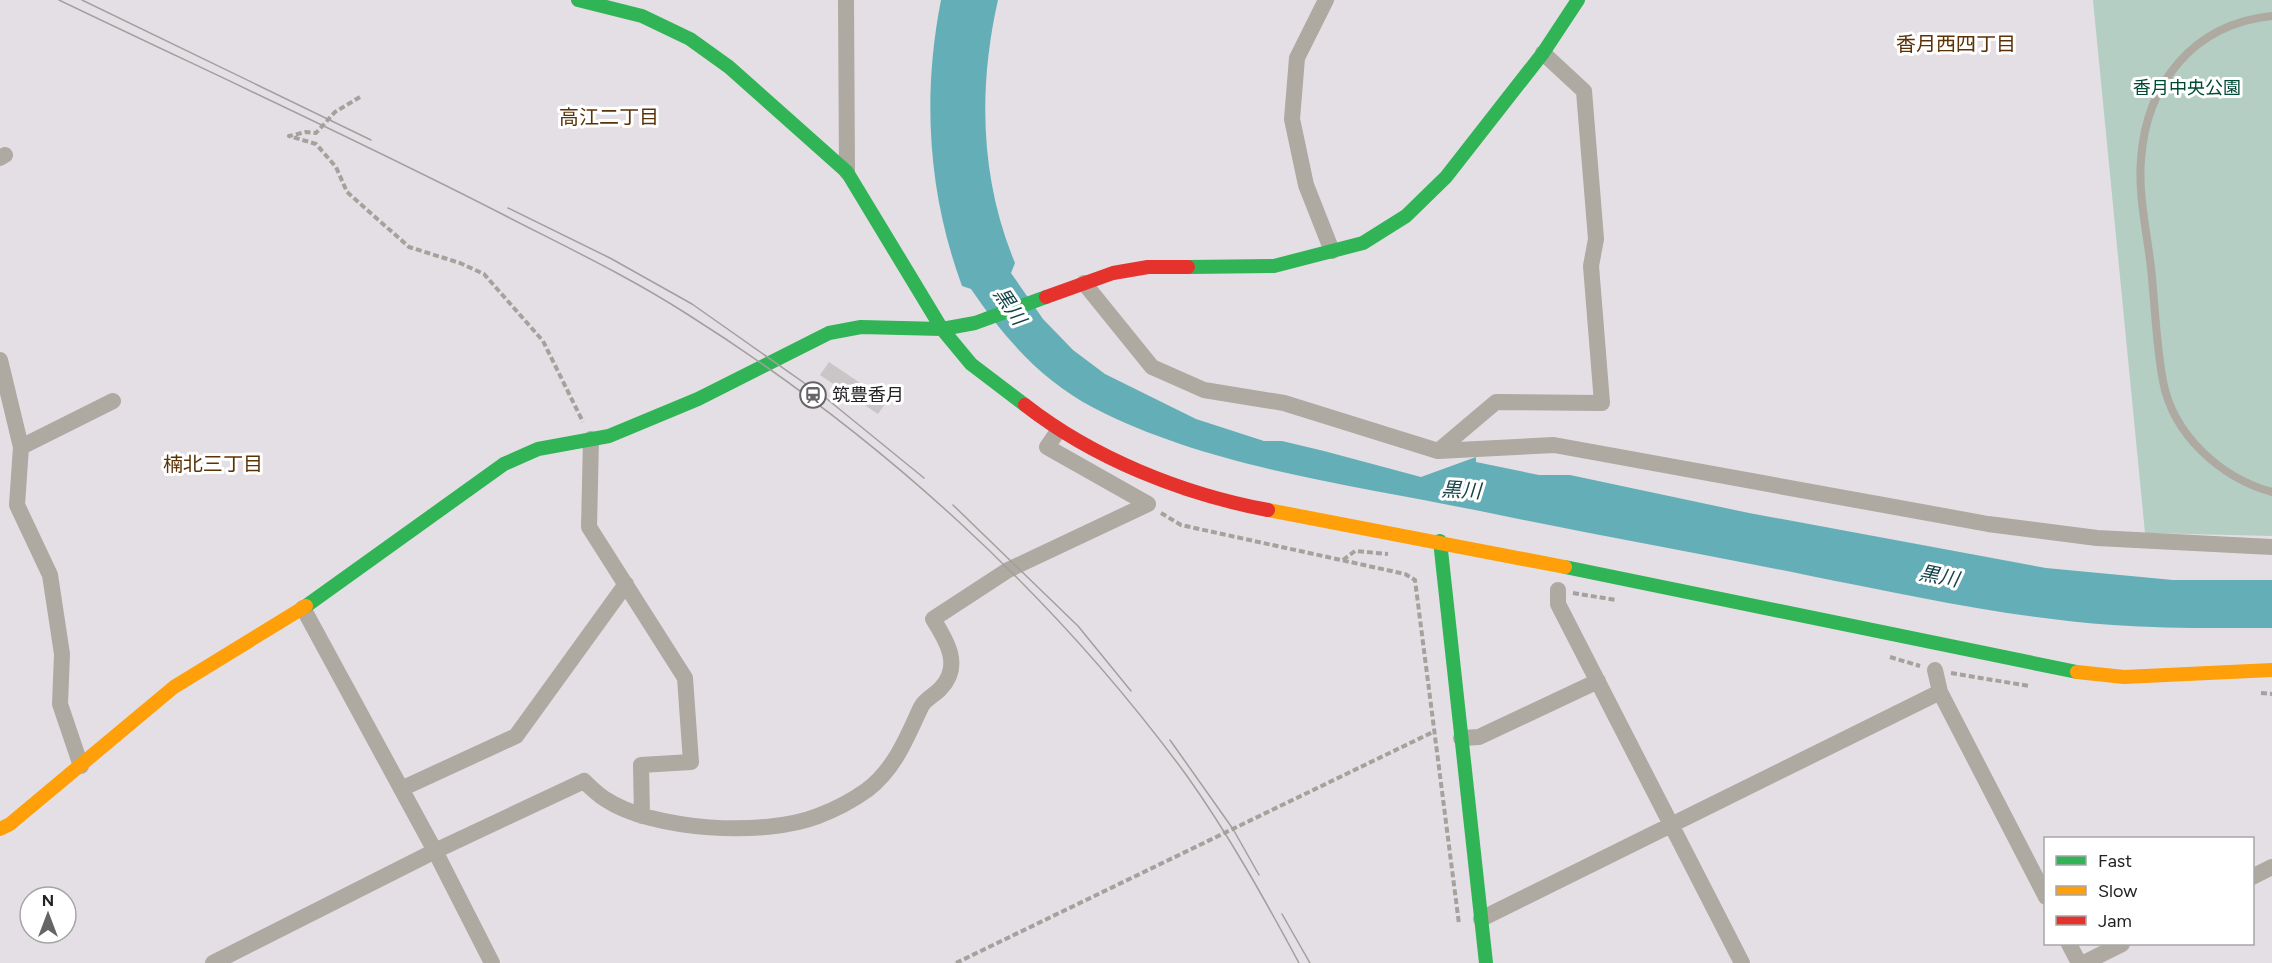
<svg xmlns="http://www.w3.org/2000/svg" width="2272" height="963" viewBox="0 0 2272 963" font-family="Figtree,'Noto Sans JP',sans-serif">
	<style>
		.green { fill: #b4cec3 }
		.water { fill: #64afb7 }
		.building { fill: #cac6c8 }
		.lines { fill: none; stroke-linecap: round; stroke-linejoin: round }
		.path { stroke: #a5a19d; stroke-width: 4; stroke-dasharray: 6 3; stroke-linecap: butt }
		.lane { stroke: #aea9a1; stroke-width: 8 }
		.street { stroke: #aea9a1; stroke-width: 16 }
		.fast { stroke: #30b455; stroke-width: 14 }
		.slow { stroke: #ff9f0a; stroke-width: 14 }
		.jam { stroke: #e5322d; stroke-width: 14 }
		.tram { stroke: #a39f9d; stroke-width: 1.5 }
		.labels { text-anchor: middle; stroke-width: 6; stroke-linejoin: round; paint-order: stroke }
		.park-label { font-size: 18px; fill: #004933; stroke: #fff }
		.poi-label { font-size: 18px; fill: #242124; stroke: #fff; text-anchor: start }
		.neighbourhood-label { font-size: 20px; fill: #5b3205; stroke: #fff }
		.water-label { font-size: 20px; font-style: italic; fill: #154449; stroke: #fff }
	</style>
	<rect width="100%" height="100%" fill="#e4dfe4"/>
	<!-- green -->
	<path class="green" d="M2093,0H2272V536L2145,533Z"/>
	<!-- water -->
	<path class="water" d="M941,0H998C978,88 980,179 1015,263L1011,273L1043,319L1073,350L1105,374L1196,419L1264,441H1282L1324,451L1421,477L1476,457V462L1539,475H1570L1749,513L2046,568L2173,580H2272V628C2219,628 2166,629 2113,625C2010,618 1907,595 1806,575C1698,553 1589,534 1480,511C1354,485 1210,468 1094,408C1042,381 1004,338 971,289L962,286C928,193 922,97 941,0Z"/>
	<!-- building -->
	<path class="building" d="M829,362L887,401L878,414L820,375Z"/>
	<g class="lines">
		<!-- path -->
		<path class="path" d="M360,97L335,112L316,133L306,132L289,136L316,144L336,167L347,192L409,247L460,263L484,274L543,341L583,422
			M1161,513L1181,525L1405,574L1415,580L1459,924
			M1343,560L1355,551L1388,554
			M1573,593L1616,600
			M1890,657L1920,666
			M1951,673L2029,686
			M2261,693L2272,694
			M956,963L1435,731"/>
		<!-- lane -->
		<path class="lane" d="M2272,16C2193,24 2146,84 2141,160C2138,194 2147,233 2151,268C2155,305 2156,344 2163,381C2173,435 2221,478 2272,492"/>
		<!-- street -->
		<path class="street" d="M846,0L847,172
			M1326,0L1297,58L1292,119L1306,185L1332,251
			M0,158L5,155
			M1084,283L1152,367L1204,390L1284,403L1438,451L1554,445L1988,524L2097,538L2272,547
			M0,360L21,447L17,505L50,575L62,654L60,704L81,766
			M591,439L589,527L685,678L691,762L641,765L642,816
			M21,447L113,401
			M1438,451L1496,402L1602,403L1591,266L1596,239L1584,91L1543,53
			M1558,590V604L1742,963
			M303,608L435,851L492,963
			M1935,670L1940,692L2046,897
			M1461,738L1479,737L1598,681
			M401,789L516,736L626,584
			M2252,877L2272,867
			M1481,919L1940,692
			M2069,944L2079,963
			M213,963L435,851L584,781C590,787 597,794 605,799C653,831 764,837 818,816C834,810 853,800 867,790C895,769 907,737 921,707C925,699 935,695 941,688C962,666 947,641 933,619L1008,570L1148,504L1047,447L1058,431
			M2084,963L2122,944"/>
		<!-- fast -->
		<path class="fast" d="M578,0L642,16L690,39L729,67L847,172L942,329L971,364L1025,405
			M1188,267L1274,266L1363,243L1406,216L1446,177L1543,53L1578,0
			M1440,541L1486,963
			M1565,567L2077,672
			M306,606L504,464L538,449L609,436L698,399L829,333L861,327L942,329L975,323L1046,297"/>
		<!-- slow -->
		<path class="slow" d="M1268,510L1565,567
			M2077,672L2124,677L2272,670
			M0,829L10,824L174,687L306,606"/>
		<!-- jam -->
		<path class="jam" d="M1046,297L1113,273L1148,267H1188
			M1025,405C1093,458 1182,494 1268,510"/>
		<!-- tram -->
		<path class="tram" d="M59,0C207,71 356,139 502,214C564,246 628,276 687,314C879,435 1053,593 1187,776C1229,835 1265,900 1299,963
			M82,0L371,140
			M508,208L610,258L692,304L827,399L924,478
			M953,505L1078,626L1131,691
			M1170,740L1233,829L1259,875
			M1282,914L1310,963"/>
	</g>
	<!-- icons -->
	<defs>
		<g id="station-ring" transform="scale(1.35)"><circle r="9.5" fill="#fff" stroke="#676467" stroke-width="1.5"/><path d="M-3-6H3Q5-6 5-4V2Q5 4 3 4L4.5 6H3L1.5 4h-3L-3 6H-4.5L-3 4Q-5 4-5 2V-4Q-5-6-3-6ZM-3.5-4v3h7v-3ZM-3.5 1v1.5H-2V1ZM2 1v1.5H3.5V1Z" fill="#676467"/></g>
	</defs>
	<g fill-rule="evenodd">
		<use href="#station-ring" x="813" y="395"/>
	</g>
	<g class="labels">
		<!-- park labels -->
		<g class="park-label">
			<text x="2187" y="94">香月中央公園</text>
		</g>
		<!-- poi labels -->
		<g class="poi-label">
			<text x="832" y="401">筑豊香月</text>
		</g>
		<!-- neighbourhood labels -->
		<g class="neighbourhood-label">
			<text x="1956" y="51">香月西四丁目</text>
			<text x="609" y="124">高江二丁目</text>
			<text x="213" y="471">楠北三丁目</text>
		</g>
		<!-- water labels -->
		<g class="water-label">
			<text transform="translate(1010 306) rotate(56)" y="7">黒川</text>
			<text transform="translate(1461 490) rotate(3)" y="7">黒川</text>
			<text transform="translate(1939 576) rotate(11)" y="7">黒川</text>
		</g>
	</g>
	<!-- legend -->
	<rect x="2044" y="837" width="210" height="108" fill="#ffffff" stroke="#a7a6a7" stroke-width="1.5"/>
	<rect x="2056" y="856" width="30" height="9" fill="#30b455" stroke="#a7a6a7" stroke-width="1.5"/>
	<text x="2098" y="867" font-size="18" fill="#242124">Fast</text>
	<rect x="2056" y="886" width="30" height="9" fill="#ff9f0a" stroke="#a7a6a7" stroke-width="1.5"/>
	<text x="2098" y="897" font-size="18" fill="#242124">Slow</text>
	<rect x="2056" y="916" width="30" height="9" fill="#e5322d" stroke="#a7a6a7" stroke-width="1.5"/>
	<text x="2098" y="927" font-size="18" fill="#242124">Jam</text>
	<!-- north arrow -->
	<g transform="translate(48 915)"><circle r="28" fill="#ffffff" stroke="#a7a6a7" stroke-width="1.5"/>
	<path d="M0-4.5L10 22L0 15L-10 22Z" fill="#676467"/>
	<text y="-9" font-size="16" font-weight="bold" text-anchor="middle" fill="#242124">N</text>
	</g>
</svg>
